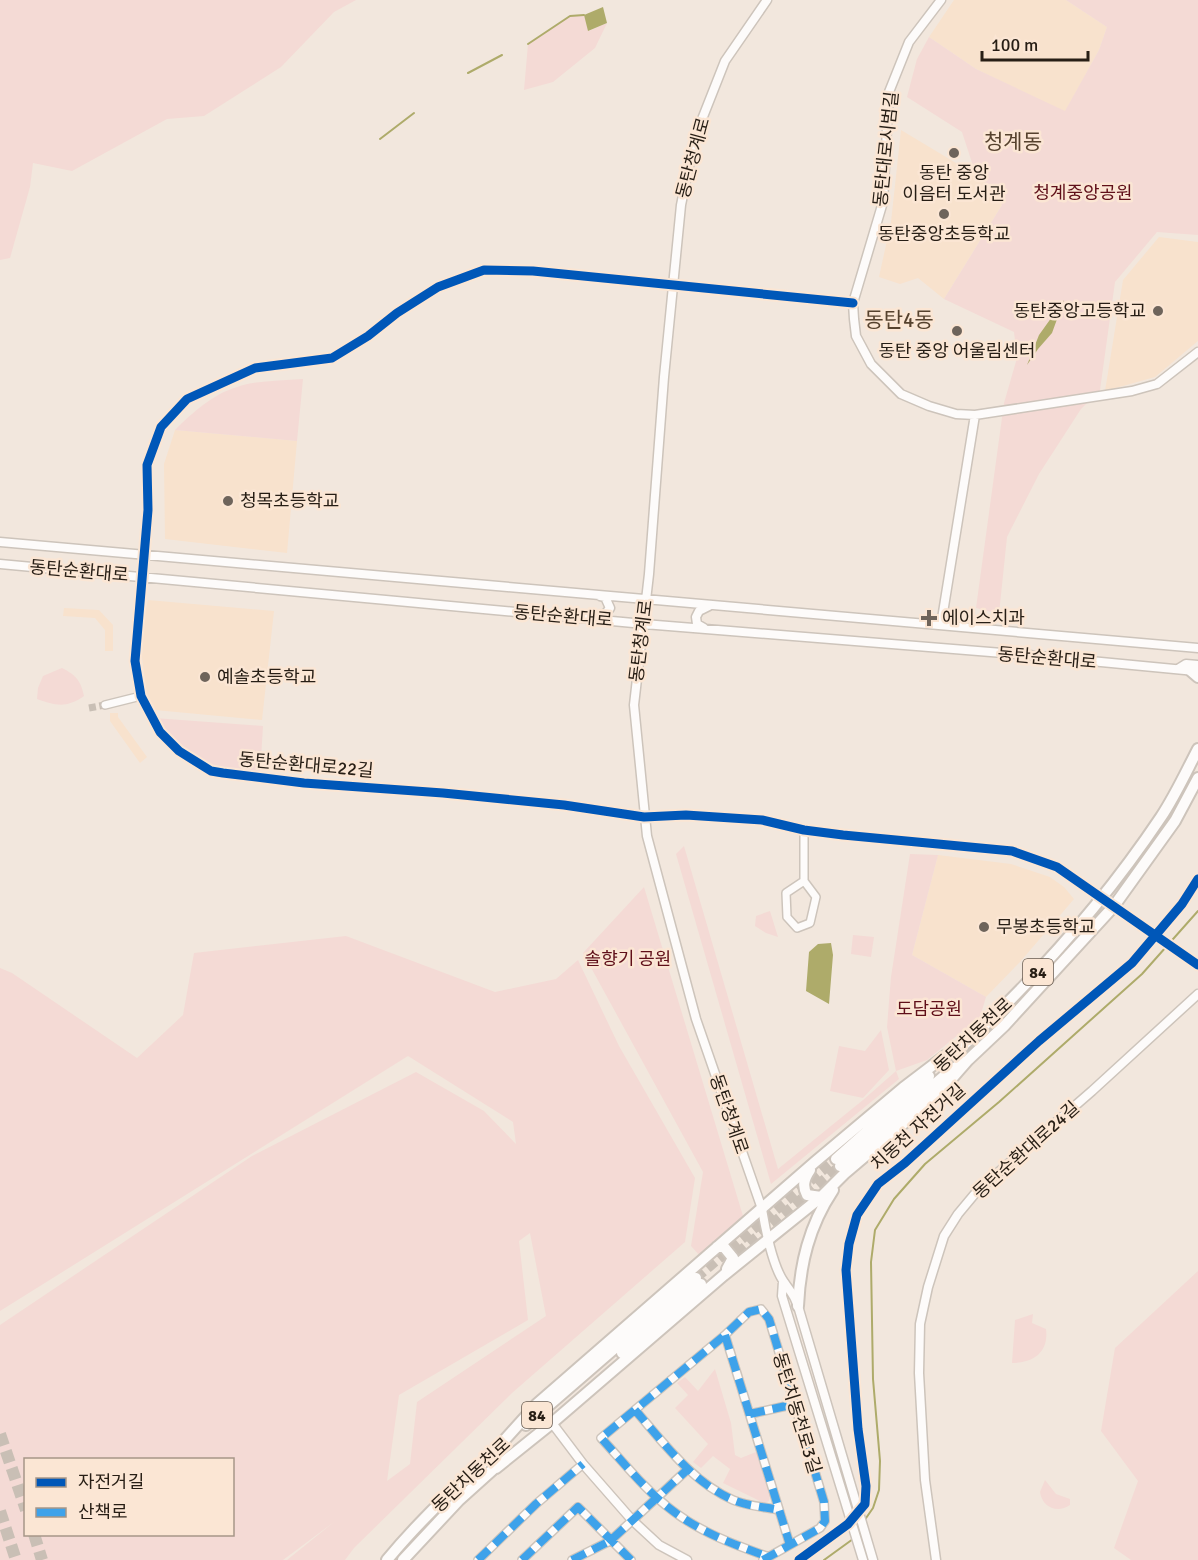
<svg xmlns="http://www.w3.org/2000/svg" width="1198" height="1560" viewBox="0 0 1198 1560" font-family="Signika,'Noto Sans KR',sans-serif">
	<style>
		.built { fill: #f8e2cd }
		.green { fill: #f4dad5; fill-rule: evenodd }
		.water { fill: #aeab6a }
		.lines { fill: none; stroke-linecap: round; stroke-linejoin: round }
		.stream { stroke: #aeab6a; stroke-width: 2 }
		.minor-tunnel { stroke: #c9bfb5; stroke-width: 7; stroke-dasharray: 7 3.5; stroke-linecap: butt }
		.primary-tunnel { stroke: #c9bfb5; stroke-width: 10; stroke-dasharray: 10 5; stroke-linecap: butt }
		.motorway-tunnel { stroke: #c9bfb5; stroke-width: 12; stroke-dasharray: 12 6; stroke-linecap: butt }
		.minor-casing { stroke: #cdc4bb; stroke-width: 10 }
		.tertiary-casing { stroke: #cdc4bb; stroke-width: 11 }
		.primary-casing { stroke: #cdc4bb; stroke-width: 14 }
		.minor { stroke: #fdfbfa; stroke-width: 7 }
		.tertiary { stroke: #fdfbfa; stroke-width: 8 }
		.primary { stroke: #fdfbfa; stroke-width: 10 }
		.quiet { stroke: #3ea2ea; stroke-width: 8; stroke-dasharray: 15 8; stroke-linecap: butt }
		.cycleway-casing { stroke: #fbe6d4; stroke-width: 13 }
		.cycleway { stroke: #0057b8; stroke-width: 9 }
		.poi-dot { fill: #6e645b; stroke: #fbe6d4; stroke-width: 2 }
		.labels { text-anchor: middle; stroke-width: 5; stroke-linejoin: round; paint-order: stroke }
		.shield { fill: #fbe6d4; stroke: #675a4e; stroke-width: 1.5 }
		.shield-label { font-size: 16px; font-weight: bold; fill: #271e15 }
		.street-label { font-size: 18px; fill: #271e15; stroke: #fbe6d4 }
		.poi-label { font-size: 18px; fill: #271e15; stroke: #fbe6d4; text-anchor: start }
		.park-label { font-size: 18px; fill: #5f0f19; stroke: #fbe6d4 }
		.quarter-label { font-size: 21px; fill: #56422e; stroke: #fbe6d4 }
	</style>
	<rect width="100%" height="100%" fill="#f2e7dd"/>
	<!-- built -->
	<path class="built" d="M954,0H1066L1107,27L1099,50L1065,112L976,69L929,37Z
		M901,130L976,175L1000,194L1002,205L944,299L918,278L900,284L879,277L891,222Z
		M1159,237L1198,242V341L1155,377L1105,391L1123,280Z
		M175,430L297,441L287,553L165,539L164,464Z
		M148,600L274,611L262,720L155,710L147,695L142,658L143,622Z
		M64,608L99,610L113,625V651H105V630L95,618L63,616Z
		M110,713H118V717L147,757L140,763L110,721Z
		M938,855L1011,864L1050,877L1064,887L1074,899L1020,962L986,997L912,955Z"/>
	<!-- green -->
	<path class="green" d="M0,0H356L334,12L281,67L204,116L167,119L72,171L33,163L30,187L10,258L0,260Z
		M1066,0H1198V235L1157,232L1115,282L1100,390L1081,409L1039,474L1007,537L999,614L976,608L1004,403L1017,358L1014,332L944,299L1002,205L1000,194L976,175L962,132L907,97L917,59L929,37L976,69L1065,111L1099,50L1107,27Z
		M584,15L589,31L607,23L595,48L553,82L524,90L528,44L570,16Z
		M303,379L297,441L175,430C192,413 213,394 237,387C257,380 281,381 303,379Z
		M62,668C76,675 81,681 84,696C67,708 56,706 37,699L38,688L43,676Z
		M154,718L263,726L260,775C247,773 235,773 222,771C194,766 168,742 154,718Z
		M684,846L778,1169L863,1100L896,1071L887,1027L891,977L910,854L938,855L912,955L986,997L980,1017L927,1060L896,1071L899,1079L771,1184L676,854Z
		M644,887L743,1216L701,1257L691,1246L703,1172L583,953Z
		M770,911L778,937L766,933L755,926L756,916Z
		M853,935L874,937L871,957L851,954Z
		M346,936L495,992L556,979L578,960L619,1046L695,1178L685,1242L512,1393L354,1548L345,1560H287L334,1522L283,1560H0V1325L252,1156L416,1072L484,1111L516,1144L513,1122L408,1056L0,1311V968L12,973L137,1058L183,1015L194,953ZM530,1233L546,1316L417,1402L410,1464L387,1481L399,1395L528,1320L519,1241ZM26,1460H232V1534H26Z
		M881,1030L889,1070L863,1098L830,1091L839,1046L865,1051Z
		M1198,1271V1560H1131L1114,1548L1138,1481L1101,1431L1115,1348Z
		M1033,1314L1032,1323L1046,1329C1049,1353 1033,1363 1012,1363L1015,1320Z
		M715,1369L731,1423L735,1455L741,1458L756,1452L770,1496L769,1501L764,1503L723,1483L730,1469L713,1456L701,1468L693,1462L708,1444L675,1408L688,1395L677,1383L685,1377L698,1391Z
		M1045,1480L1056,1494L1070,1499V1505C1057,1514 1042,1507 1040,1492Z"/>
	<!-- water -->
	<path class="water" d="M603,7L607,23L588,31L584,15Z
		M1064,300L1052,333L1038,349L1027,365L1039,335Z
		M831,943L833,955L829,1004L806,991L809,952L818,944Z"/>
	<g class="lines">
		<!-- stream -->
		<path class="stream" d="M528,44L570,16L584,15
			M468,73L502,55
			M380,139L414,113
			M864,1521L873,1508L879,1490L880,1461L873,1379L871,1262L875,1230L894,1199L925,1164L999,1102L1142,974L1198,911
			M824,1560L853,1539"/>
		<!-- minor-tunnel -->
		<path class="minor-tunnel" d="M89,708L105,705"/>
		<!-- primary-tunnel -->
		<path class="primary-tunnel" d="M726,1263L840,1166
			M696,1278L836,1159"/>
		<!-- motorway-tunnel -->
		<path class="motorway-tunnel" d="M0,1434L26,1510
			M0,1511L16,1560
			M34,1534L42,1560"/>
		<!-- minor casing -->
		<g class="minor-casing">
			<path id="minor" d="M105,705L141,696
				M804,881L816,897L810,923L797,928L787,917L786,893L804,881V830
				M725,1335L790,1545
				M635,1410C664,1443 692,1482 733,1500C747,1506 765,1507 779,1510
				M750,1414L795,1404
				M478,1560L536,1504L583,1464
				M522,1560L578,1507L631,1560
				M572,1560L610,1541L688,1469
				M763,1560L820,1528L825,1521L824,1502L769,1319L761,1309L749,1312L725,1335L601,1438C624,1463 646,1491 673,1511C702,1533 735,1545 769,1557"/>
		</g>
		<!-- tertiary casing -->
		<g class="tertiary-casing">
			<path id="tertiary" d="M767,0L725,61L695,137L681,205L664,377L649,574L634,705L647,836L696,1019L762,1209C765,1228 773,1267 784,1282C791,1293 793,1292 798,1306L873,1560
				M941,0L909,42L889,92L883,202L853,303L854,319L856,336L871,364L901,394L929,406L956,414L975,415L1132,391L1157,384L1198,352
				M853,303L533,271L484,270L438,287L397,313L368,336L332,358L255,368L187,399L161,427L147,465L148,510L135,661L141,696L160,732L179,751L211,771L223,773L304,783L443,793L564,805L644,817L686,815L762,820L804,830L843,835L1012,851L1057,867L1198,965
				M0,542L1198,648
				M0,564L644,624L1028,655L1195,671
				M596,619L603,617L610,608L605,597L600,596
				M941,625L975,415
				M704,628L697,624L696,617L699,611L709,606
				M1178,669L1186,664L1198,665
				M783,1281L782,1296L863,1560
				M552,1423L583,1464L632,1520L659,1545L687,1560
				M936,1560L925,1480L919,1373L920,1324L928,1287L944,1236L958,1214L978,1190L1092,1091L1198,994"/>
		</g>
		<!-- primary casing -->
		<g class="primary-casing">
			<path id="primary" d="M1191,671L1198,677
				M954,1054C1032,983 1102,905 1161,817C1175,796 1186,772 1198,749
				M836,1159L929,1076
				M840,1166L951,1070L968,1060L1004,1026L1114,906L1175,821L1198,778
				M810,1170C804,1179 802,1186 807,1195L821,1197
				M717,1247H724L733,1258L727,1269
				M798,1306C800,1264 809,1226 833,1190
				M622,1353L701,1284
				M526,1425L696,1278
				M491,1455L537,1404L815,1162L903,1088L945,1056L958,1050
				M496,1468L552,1423L724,1275L821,1197L844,1174L903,1124L947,1084L968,1060
				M387,1560C420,1520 457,1485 496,1451
				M403,1560L459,1500L499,1464"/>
		</g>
		<!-- minor -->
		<use href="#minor" class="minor"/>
		<!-- tertiary -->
		<use href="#tertiary" class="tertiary"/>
		<!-- primary -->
		<use href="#primary" class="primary"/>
		<!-- quiet -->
		<path class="quiet" d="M725,1335L790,1545
			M635,1410C664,1443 692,1482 733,1500C747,1506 765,1507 779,1510
			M750,1414L795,1404
			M478,1560L536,1504L583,1464
			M522,1560L578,1507L631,1560
			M572,1560L610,1541L688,1469
			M763,1560L820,1528L825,1521L824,1502L769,1319L761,1309L749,1312L725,1335L601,1438C624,1463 646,1491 673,1511C702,1533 735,1545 769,1557"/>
		<!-- cycleway casing -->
		<g class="cycleway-casing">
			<path id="cycleway" d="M853,303L533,271L484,270L438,287L397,313L368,336L332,358L255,368L187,399L161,427L147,465L148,510L135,661L141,696L160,732L179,751L211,771L223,773L304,783L443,793L564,805L644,817L686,815L762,820L804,830L843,835L1012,851L1057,867L1198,965
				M799,1560L848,1524L865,1504L866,1486L858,1429L846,1270L849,1244L857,1215L878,1184L905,1163L1039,1041L1132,963L1182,904L1198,879"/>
		</g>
		<!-- cycleway -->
		<use href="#cycleway" class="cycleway"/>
	</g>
	<!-- markers -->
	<g class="poi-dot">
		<circle cx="954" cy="153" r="6"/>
		<circle cx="944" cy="214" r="6"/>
		<circle cx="1158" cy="311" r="6"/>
		<circle cx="957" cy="331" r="6"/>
		<circle cx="228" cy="501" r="6"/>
		<path d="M926 609h6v6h6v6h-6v6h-6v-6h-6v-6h6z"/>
		<circle cx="205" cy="677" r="6"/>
		<circle cx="984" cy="927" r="6"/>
	</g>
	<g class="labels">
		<!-- shield labels -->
		<g class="shield">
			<rect x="1023" y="959" width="30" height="26" rx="4.5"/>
			<rect x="522" y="1402" width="30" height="26" rx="4.5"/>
		</g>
		<g class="shield-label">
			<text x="1038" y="978">84</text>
			<text x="537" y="1421">84</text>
		</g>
		<!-- street labels -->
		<g class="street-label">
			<text transform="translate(886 149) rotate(-84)" y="6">동탄대로시범길</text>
			<text transform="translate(693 158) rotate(-75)" y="6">동탄청계로</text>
			<text transform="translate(79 571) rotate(5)" y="6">동탄순환대로</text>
			<text transform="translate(563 616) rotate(5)" y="6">동탄순환대로</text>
			<text transform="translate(641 641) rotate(-83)" y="6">동탄청계로</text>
			<text transform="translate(1047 658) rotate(5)" y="6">동탄순환대로</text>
			<text transform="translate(306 765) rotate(5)" y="6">동탄순환대로22길</text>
			<text transform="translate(973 1035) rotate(-43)" y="6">동탄치동천로</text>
			<text transform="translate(729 1114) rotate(71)" y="6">동탄청계로</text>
			<text transform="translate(918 1127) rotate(-42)" y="6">치동천 자전거길</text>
			<text transform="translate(1026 1150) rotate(-42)" y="6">동탄순환대로24길</text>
			<text transform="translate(797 1413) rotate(73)" y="6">동탄치동천로3길</text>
			<text transform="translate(471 1475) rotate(-43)" y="6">동탄치동천로</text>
		</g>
		<!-- poi labels -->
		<g class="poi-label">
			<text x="954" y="179" text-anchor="middle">동탄 중앙<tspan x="954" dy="21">이음터 도서관</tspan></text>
			<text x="944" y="240" text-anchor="middle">동탄중앙초등학교</text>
			<text x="1146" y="317" text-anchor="end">동탄중앙고등학교</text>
			<text x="957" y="357" text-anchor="middle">동탄 중앙 어울림센터</text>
			<text x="240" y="507">청목초등학교</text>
			<text x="942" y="624">에이스치과</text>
			<text x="217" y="683">예솔초등학교</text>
			<text x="996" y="933">무봉초등학교</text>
		</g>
		<!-- park labels -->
		<g class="park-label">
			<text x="1083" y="199">청계중앙공원</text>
			<text x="628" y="965">솔향기 공원</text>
			<text x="929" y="1015">도담공원</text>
		</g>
		<!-- quarter labels -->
		<g class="quarter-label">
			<text x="1013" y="149">청계동</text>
			<text x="899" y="327">동탄4동</text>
		</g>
	</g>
	<!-- legend -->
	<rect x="24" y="1458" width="210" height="78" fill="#fbe6d4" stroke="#a69688" stroke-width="1.5"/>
	<rect x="36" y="1478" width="30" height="9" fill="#0057b8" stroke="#a69688" stroke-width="1.5"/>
	<text x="78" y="1488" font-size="18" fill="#271e15">자전거길</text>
	<rect x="36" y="1508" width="30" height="9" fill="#3ea2ea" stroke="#a69688" stroke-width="1.5"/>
	<text x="78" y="1518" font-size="18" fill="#271e15">산책로</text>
	<!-- scale -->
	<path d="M982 51v9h106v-9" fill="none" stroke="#271e15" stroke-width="3"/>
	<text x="991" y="51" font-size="18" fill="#271e15" stroke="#fbe6d4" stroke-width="4.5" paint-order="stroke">100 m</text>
</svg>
